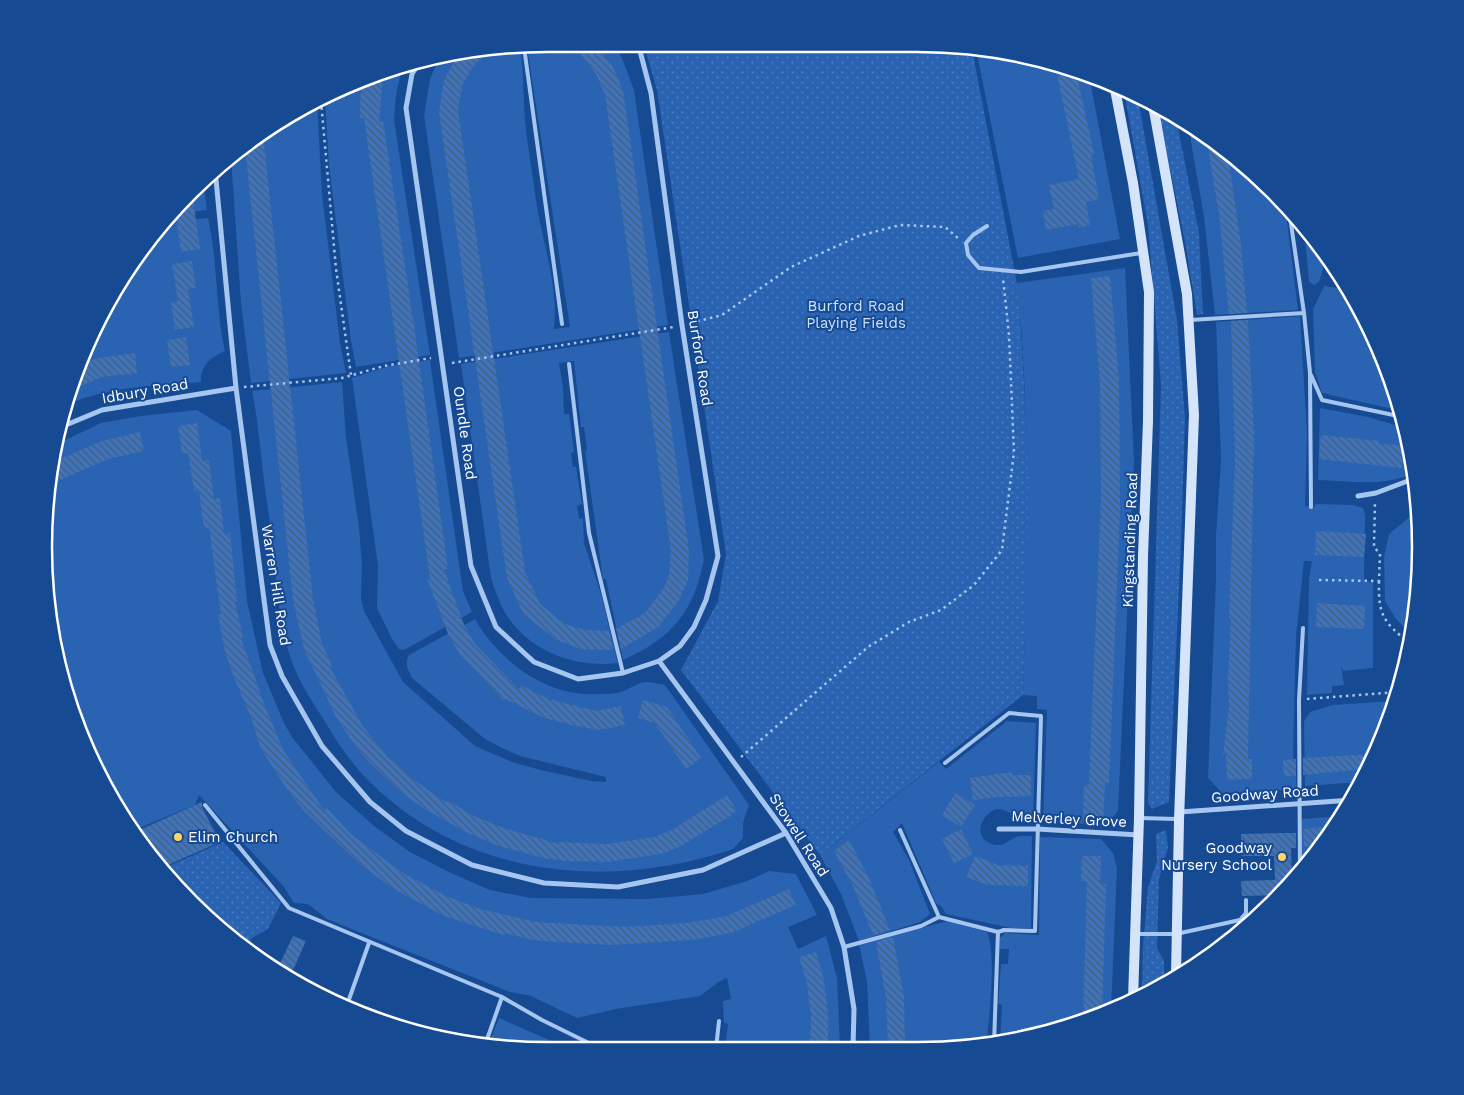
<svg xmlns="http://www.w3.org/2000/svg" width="1464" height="1095" viewBox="0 0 1464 1095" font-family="'Work Sans',sans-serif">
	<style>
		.grass { fill: url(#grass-dots) }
		.garden { fill: #2963b1 }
		.building { fill: url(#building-back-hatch) }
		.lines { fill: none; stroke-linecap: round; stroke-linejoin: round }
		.path { stroke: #a6c6f0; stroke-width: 2.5; stroke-dasharray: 2.5 4; stroke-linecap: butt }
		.lane { stroke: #a6c6f0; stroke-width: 4 }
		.street { stroke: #a6c6f0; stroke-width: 5 }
		.secondary { stroke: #d4e4fb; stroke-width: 10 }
		.poi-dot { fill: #ffd665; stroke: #164a93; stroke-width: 2 }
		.labels { text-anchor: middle; stroke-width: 4; stroke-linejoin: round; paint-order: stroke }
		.park-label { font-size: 15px; fill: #cce1fc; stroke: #164a93 }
		.street-label { font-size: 15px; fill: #fff; stroke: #164a93 }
		.poi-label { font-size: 15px; fill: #fff; stroke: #164a93; text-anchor: start }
		.rim { fill: none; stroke: #fff; stroke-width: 2.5 }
	</style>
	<defs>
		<pattern id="grass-dots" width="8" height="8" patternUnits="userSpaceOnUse" patternTransform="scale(1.25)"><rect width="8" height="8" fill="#2963b1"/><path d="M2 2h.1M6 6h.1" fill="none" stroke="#497abd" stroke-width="1.8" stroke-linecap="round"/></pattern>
		<pattern id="building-back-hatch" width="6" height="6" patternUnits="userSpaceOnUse" patternTransform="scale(1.25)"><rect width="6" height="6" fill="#3f73ba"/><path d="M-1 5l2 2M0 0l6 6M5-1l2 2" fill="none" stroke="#465e7e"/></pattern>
	</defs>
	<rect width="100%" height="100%" fill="#164a93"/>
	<!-- grass -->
	<path class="grass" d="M657,44L949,45L972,49L1019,294L1030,491L1023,695L820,855L681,670L718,601L726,554L657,90L646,52Z
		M1129,93L1138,98L1177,320L1185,418L1181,545L1169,802L1152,809L1148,804L1161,385L1148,225L1125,96Z
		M1158,108L1176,118L1199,233L1203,314L1197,315L1185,242Z
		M1166,830L1168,847L1159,879L1157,948L1164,961L1165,981L1142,994L1143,946L1148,887L1157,861L1156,834Z
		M223,842L281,903L268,929L252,938L247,949L216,926L162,869Z"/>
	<!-- garden -->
	<path class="garden" d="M548,44H613L622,58L634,90L668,325L459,358L424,115L430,79L439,58L520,47C524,72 523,95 525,119C527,144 532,169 535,194C541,239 559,284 554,329L570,327L527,47Z
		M976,49L1047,61L1089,75L1120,239L1018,258Z
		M402,67L396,95L394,120L430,355L356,367L351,341L329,165L325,99Z
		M317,102L322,194L340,343L346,373L251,383L241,303L231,158L295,111Z
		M1188,124L1272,191L1285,206L1298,310L1215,315L1204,217Z
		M203,181L207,210L169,215Z
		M208,218C218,261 215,306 225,351C211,357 200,366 201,382C156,386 110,386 69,404L96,324L164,222Z
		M1304,227L1326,256L1320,280L1315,285L1309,282Z
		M1125,268L1134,462L1118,811L1106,825L1043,822L1047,710L1037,709V696L1023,695L1029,481L1022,337L1017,283Z
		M1340,280L1368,325L1401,411L1322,393L1315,372L1313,309L1324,286L1338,288Z
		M1300,316L1307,434L1305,506L1314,507L1316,504L1353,505L1363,508L1365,515L1364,581L1373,582V668L1343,671L1341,666L1344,685L1332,686V693L1307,695L1309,579L1312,561H1304L1296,636L1293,752L1297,789L1222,793L1208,778L1216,578V536L1221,460L1216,322Z
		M669,332L704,560C693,613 672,638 623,660L606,579H603L585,451L587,450L584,427H581L574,361L559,363L563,387L564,414H569L574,452L571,453L573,467H576L582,504L577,506L579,519L583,518L584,543L601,594L618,663C580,668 537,654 513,624C502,611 496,594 491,578L461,364Z
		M430,360L463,591L472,612L404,650L399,649L392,639L377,608L378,566L352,378L390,366Z
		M342,382L346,437L359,528L362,565L361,598L364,611L403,682L475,746L515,763L541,770L591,781L606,782V777L520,756L502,748L485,739L412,678C408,670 404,663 409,655L475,619C499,661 547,697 597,694C606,694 616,694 624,691C631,688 639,682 646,682C652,682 659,684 665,685L749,805L743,823V838L733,849C606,892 460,877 364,776C348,759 335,739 324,720C313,703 301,685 294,667C280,632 277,592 274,555C271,524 265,494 262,463C259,438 257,415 252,391Z
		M1320,408L1368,417L1405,428L1412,474C1381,487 1350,481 1318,480Z
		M197,410L231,431L247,601L263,673L284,723L292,737L336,792L374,826L410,852L449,872L490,890L531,898L648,899L703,894L747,881L769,871L796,874L817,915L788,927L798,949L826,936L837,978L840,1048L725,1049L728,1024L724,1023L723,1001L731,999L727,978L720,981L700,996L616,1009L577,1018L531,996L510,992L359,932L327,919L308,904L294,903L284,887L199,795L195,805L134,830L82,740L53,646L45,581L53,450L55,445L101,423L141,416Z
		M1418,510L1416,614L1411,634L1396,619L1385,601L1384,557L1389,534Z
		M1395,701L1361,782L1305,786L1304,721L1310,712L1332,705Z
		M1007,721L1036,723L1033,821C1015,821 1012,809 996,809C978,817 973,840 995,845C1005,846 1009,840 1016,837C1021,835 1027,836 1032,836L1031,928H1011L946,914L942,907L936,903L902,823L893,832L909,860L930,914L920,922L859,941L841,894L820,855L939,762L946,769Z
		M1341,816L1301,871L1302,819Z
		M1040,837L1101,839L1113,853L1117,868L1111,1012L1000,1042L1002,1005L998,1004L1001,964H1008L1009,949H1000V938L1005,933L1039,935Z
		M948,921L987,932C997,953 989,1022 986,1046L870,1048L867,982L859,944Z
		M499,1018L572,1050H514L488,1046Z"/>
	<!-- building -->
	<path class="building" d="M561,44H596L612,65L623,90L689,551L688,580L678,602L658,627L621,649L616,629L645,613L664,588L669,575L671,551L605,95L596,74L581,55Z
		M487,52L472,68L462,86L458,111L525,572L540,604L565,624L584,630L609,631L613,650L581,649L557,640L524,615L507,578L439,112L444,80L457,56Z
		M1055,64L1076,71L1094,154L1091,155L1099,199L1086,202L1090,225L1079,228L1078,224L1046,230L1043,211L1054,209L1049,185L1079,179Z
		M383,75L379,122L383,121L415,333L448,569H444L453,595L465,627L476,645L519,690L521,685L548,699L596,711L621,706L625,725L598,730L571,725L542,717L506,699L504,701L461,656L448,634L433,594L427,579L430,578L364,118H360L361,84Z
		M263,135L313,599L322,643L332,666L330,667L362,725L390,760L391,759L413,779L445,802L447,800L474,816L504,828L559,844V842L607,844L654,837L672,830L727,795L737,811L731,814L732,815L679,847L660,854L608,862L566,861L543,858L499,846L468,833L426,810L401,792L367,760L354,744L336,717L304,649L293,600L245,147Z
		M1206,136L1228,155L1241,245L1247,313L1229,314L1219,214Z
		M192,192L200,249L181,252L175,209Z
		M192,261L196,288L188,289L194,327L175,330L171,303L178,301L172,264Z
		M1110,276L1119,380L1120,510L1109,783L1105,782L1103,821L1083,820L1084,785H1089L1101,498L1100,383L1091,278Z
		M1248,320L1254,434L1248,759H1252V779L1227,780L1226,754H1223L1229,708L1228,678L1231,618H1229L1235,460L1231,321Z
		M186,337L190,365L171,367L167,340Z
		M135,353L137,373L102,377L74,389L82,364L98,358Z
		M197,423L202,461L209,460L214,499L220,498L224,534L230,533L237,601L235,602L243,637L241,638L264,704L284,751L324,810L327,808L352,835L372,850L403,873L446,896L480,909L536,922L624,927L687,923L726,916L789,889L796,905L731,933L692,940L611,945L558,942L532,940L505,933L504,935L444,916L394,889L361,865L304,811L288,791L260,747L251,717L234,678L225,652L218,615L221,614L209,528L204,529L199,490L194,491L188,453L182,454L178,426Z
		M140,432L144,451L108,459L51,484L53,462L102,441Z
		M1321,435L1379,441V444L1408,445L1410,459H1403L1402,468L1319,459Z
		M1316,531L1366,534L1364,557L1315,555Z
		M1317,603L1365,606L1364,629L1316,627Z
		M643,700L667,707L701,758L686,769L655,723L638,718Z
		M1373,754L1367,769L1303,775V758Z
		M1296,759V776H1284L1283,760Z
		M1012,772V775H1031V796L997,797L973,800L970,778Z
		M955,793L975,805L961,827L942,815Z
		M202,802V807L220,842L161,868L148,854L135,832Z
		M1334,826L1320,845L1304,847L1303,829Z
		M961,829L973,854L954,863L942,839Z
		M1286,833H1296V848H1291L1292,883L1279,895L1242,896L1241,881L1275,880L1274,856H1242L1241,834Z
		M849,840L868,876L890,930L873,935L852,884L834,851Z
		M975,856L998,865L1028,866V886L988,885L966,877Z
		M1082,856H1101L1100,884H1106L1102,1015L1083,1020L1087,881H1081Z
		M293,936L306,941L289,979L277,970Z
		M893,937L904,997L905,1047L888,1048L886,998L876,942Z
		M816,952L824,980L828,1014V1046H810L811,1016L807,984L799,957Z"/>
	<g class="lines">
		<!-- path -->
		<path class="path" d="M321,101L336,269L351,375
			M691,323L722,315L791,267L859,236L900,225L945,227L959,239
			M452,363L674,327
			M244,387L342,378L384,366L431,358
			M1319,580L1379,581L1380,554L1374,547L1375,502
			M1379,581C1378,616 1384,622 1409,643
			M1307,699L1397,692
			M741,757L868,647L909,622L941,610L974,585L1002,550L1014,452L1009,335L1003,278"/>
		<!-- lane -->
		<path class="lane" d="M524,47L562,324
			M987,226L973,235L966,243L968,255L979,268L1021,272L1141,253
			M1304,313L1310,373L1311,507
			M1190,320L1304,313L1289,210
			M569,364L589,533L623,673
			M1311,375L1322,400L1403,417
			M945,763L1009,713L1041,716L1035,931L1004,930L998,932
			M205,805L289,908L502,997L542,1020L603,1050
			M1139,818L1177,819
			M900,830L939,917
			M1300,874L1299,700L1303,628
			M1135,934H1176L1240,920L1246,913V900
			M844,947L921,926L939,917L998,932L994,1044
			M347,1005L369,943
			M485,1045L502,997
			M716,1049L719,1021"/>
		<!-- street -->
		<path class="street" d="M420,61L412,74L406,108L471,566L496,627L534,662L578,679L623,673L659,661L680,646L694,627L706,600L718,556L682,325L651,93L640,51L633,44
			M215,169L236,388L270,645L282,676L322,746L370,802L406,831L472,865L544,883L618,887L703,870L786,833
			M61,427L102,410L236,388
			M1358,496L1376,493L1413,479
			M659,661L786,833L831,908L844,947L854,1009L853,1048
			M1180,812L1352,800
			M999,829H1037L1139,835"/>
		<!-- secondary -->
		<path class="secondary" d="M1114,84L1133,183L1149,292L1148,421L1143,556L1139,818L1133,999
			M1153,105L1187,294L1194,415L1179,820L1176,975"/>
	</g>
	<!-- markers -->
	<g class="poi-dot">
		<circle cx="178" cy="837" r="5"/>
		<circle cx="1282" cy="857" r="5"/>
	</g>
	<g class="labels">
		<!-- park labels -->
		<g class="park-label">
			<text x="856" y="311">Burford Road<tspan x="856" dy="17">Playing Fields</tspan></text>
		</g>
		<!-- street labels -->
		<g class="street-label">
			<text transform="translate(700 358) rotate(81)" y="5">Burford Road</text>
			<text transform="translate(145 391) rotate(-10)" y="5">Idbury Road</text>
			<text transform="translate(465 433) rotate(82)" y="5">Oundle Road</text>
			<text transform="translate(1130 540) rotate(-88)" y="5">Kingstanding Road</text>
			<text transform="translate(276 585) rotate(81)" y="5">Warren Hill Road</text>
			<text transform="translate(1265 794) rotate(-4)" y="5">Goodway Road</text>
			<text transform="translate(1069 819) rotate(3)" y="5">Melverley Grove</text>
			<text transform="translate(799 835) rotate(57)" y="5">Stowell Road</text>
		</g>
		<!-- poi labels -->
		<g class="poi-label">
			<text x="188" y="842">Elim Church</text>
			<text x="1272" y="853" text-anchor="end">Goodway<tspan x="1272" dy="17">Nursery School</tspan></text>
		</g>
	</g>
	<!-- crop -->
	<path d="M0 0H1464V1095H0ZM547 52H917A495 495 0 0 1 1412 547V547A495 495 0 0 1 917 1042H547A495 495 0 0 1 52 547V547A495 495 0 0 1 547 52Z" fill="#164a93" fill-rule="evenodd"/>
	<path class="rim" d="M547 52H917A495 495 0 0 1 1412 547V547A495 495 0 0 1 917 1042H547A495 495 0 0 1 52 547V547A495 495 0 0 1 547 52Z"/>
</svg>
